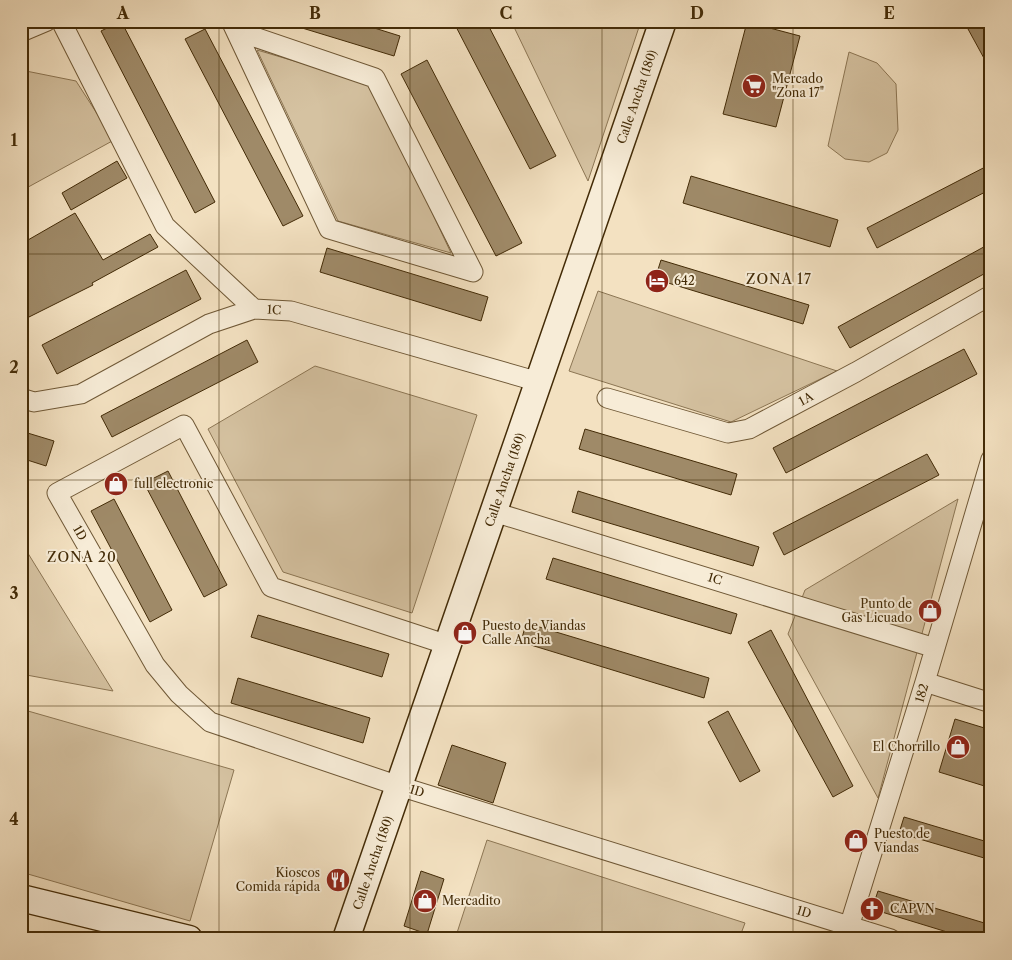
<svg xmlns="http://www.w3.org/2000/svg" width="1012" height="960" viewBox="0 0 1012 960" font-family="'Libre Caslon Text',serif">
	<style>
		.green { fill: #d5c2a1; stroke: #8c7654 }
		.building { fill: #9f8a68; stroke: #432b07 }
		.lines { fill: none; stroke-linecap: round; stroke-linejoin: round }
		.street-casing { stroke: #6f5836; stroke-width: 21 }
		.secondary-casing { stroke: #432b07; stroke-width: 29 }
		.street { stroke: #f7ecd7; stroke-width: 19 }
		.secondary { stroke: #f7ecd7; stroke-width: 26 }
		.grid { fill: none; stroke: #432b07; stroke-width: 1; stroke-opacity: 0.55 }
		.labels { text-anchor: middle; stroke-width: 4; stroke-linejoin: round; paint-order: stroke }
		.poi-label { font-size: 12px; fill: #432b07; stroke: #f7ecd7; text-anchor: start }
		.street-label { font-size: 12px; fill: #432b07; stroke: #f7ecd7 }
		.neighbourhood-label { font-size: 14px; letter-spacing: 1px; fill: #432b07; stroke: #f7ecd7 }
		.neatline { fill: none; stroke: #432b07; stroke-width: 2 }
		.grid-label { font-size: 16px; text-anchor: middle; font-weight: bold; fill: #432b07 }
	</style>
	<rect width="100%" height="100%" fill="#f3e1c1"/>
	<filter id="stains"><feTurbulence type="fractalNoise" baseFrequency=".004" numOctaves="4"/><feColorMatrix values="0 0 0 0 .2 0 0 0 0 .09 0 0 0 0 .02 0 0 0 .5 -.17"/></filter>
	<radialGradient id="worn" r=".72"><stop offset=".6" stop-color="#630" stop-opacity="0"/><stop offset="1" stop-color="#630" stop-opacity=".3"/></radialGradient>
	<!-- green -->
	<path class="green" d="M520,21H641L588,181L513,25Z
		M257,50L372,84L451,253L338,221Z
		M849,52L877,63L896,84L898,130L887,153L869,162L845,159L828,146Z
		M21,70L76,81L114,140L21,191Z
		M598,291L837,371L731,422L569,371Z
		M315,366L477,415L412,613L283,572L208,429Z
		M958,499L878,798L788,634L805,590Z
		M21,542L113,691L21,674Z
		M21,709L234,770L190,921L21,872Z
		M487,840L745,923L739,939H455Z"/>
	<!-- building -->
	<path class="building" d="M121,21L215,202L195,213L101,31Z
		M290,21H352L400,36L394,56L289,24Z
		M453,21H486L556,156L530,169Z
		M983,21H991V71L968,29Z
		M747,22L800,36L776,127L723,114Z
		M205,29L303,216L283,226L185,39Z
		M427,60L522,243L496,256L401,74Z
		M117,161L127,178L71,210L62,193Z
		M991,164V189L877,248L867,228Z
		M691,176L838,220L830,247L683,203Z
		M75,213L103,260L150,234L158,247L92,283L93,285L29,317L21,301V244Z
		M991,243V270L850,348L838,327Z
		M327,248L488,297L481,321L320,272Z
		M661,260L809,305L803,324L655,279Z
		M186,270L201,299L57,374L42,345Z
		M247,340L258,362L112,437L101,416Z
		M964,349L977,374L786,473L773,448Z
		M585,429L737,474L731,495L579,449Z
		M21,431L54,441L46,466L21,458Z
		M927,454L939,475L784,555L773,533Z
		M168,471L227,585L204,597L144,483Z
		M578,491L759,547L753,566L572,512Z
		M114,499L172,610L150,622L91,511Z
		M553,558L737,614L731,634L546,579Z
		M258,615L389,654L382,677L251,637Z
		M526,623L709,678L704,698L521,642Z
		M771,630L853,786L833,797L748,642Z
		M238,678L370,718L363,743L231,703Z
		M728,711L760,771L740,782L708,722Z
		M955,719L991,730V788L939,772Z
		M452,745L506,763L493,803L438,785Z
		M904,817L991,843V860L899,833Z
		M421,871L444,879L427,934L404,926Z
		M878,891L991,925V939H970L872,909Z"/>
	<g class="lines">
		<!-- street casing -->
		<g class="street-casing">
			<path id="street" d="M61,21L165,226L254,309
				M231,21L329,229L473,272L375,78L237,31
				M21,32L47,21
				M21,398L34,402L81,394L209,324L254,309L291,311L539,382
				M607,398L728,433L749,429L856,372L991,295
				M494,512L935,648
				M448,645L271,587L184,425L57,493L155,665L179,694L210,722L399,786L891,939
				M925,682L991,703
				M849,927L925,682L991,459"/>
		</g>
		<!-- secondary casing -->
		<g class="secondary-casing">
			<path id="secondary" d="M21,898L189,939
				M346,939L663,21"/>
		</g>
		<!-- street -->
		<use href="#street" class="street"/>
		<!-- secondary -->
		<use href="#secondary" class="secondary"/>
	</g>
	<!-- grid -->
	<path class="grid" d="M219,21V939M410,21V939M602,21V939M793,21V939M21,254H991M21,480H991M21,706H991"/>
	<!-- icons -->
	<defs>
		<g id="supermarket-disc" transform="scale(1.25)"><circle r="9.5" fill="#8f2418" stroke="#f7ecd7"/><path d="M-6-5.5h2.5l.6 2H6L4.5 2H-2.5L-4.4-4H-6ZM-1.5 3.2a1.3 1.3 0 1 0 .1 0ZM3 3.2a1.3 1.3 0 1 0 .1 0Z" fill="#fff"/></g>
		<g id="hotel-disc" transform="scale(1.25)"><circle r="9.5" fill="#8f2418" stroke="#f7ecd7"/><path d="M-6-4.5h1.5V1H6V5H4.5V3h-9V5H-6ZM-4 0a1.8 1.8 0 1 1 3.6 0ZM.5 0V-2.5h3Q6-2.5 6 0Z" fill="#fff"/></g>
		<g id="shop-disc" transform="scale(1.25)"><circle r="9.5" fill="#8f2418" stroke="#f7ecd7"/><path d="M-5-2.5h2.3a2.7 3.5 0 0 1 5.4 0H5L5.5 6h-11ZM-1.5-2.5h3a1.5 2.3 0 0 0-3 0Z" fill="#fff"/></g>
		<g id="restaurant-disc" transform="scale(1.25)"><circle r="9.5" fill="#8f2418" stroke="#f7ecd7"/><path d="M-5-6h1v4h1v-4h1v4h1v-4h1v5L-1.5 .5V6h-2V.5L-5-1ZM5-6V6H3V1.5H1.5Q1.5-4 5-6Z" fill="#fff"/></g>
		<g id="church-disc" transform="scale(1.25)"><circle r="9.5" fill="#8f2418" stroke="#f7ecd7"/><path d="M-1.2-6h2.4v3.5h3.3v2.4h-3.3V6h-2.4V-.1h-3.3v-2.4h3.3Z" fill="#fff"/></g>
	</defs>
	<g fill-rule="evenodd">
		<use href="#supermarket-disc" x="754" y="86"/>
		<use href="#hotel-disc" x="657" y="281"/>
		<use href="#shop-disc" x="116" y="484"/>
		<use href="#shop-disc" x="930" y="611"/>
		<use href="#shop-disc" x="465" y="633"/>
		<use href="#shop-disc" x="958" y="747"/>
		<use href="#shop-disc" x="856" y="841"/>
		<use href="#restaurant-disc" x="338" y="880"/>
		<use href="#shop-disc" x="425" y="901"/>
		<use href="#church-disc" x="872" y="909"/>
	</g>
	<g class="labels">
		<!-- poi labels -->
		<g class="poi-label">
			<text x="772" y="83">Mercado<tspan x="772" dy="14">"Zona 17"</tspan></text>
			<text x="674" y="285">642</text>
			<text x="134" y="488">full electronic</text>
			<text x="912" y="608" text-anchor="end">Punto de<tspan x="912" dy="14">Gas Licuado</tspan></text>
			<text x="482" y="630">Puesto de Viandas<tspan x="482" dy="14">Calle Ancha</tspan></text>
			<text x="940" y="751" text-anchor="end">El Chorrillo</text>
			<text x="874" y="838">Puesto de<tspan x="874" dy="14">Viandas</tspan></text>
			<text x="320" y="877" text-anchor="end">Kioscos<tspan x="320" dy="14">Comida rápida</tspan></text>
			<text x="442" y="905">Mercadito</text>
			<text x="890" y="913">CAPVN</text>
		</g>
		<!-- street labels -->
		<g class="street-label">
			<text transform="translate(637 97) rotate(-71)" y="4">Calle Ancha (180)</text>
			<text transform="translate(274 310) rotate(3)" y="4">1C</text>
			<text transform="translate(806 399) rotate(-28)" y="4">1A</text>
			<text transform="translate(505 480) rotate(-71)" y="4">Calle Ancha (180)</text>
			<text transform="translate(80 533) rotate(60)" y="4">1D</text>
			<text transform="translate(715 579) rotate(17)" y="4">1C</text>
			<text transform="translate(922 693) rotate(-73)" y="4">182</text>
			<text transform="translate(417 791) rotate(17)" y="4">1D</text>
			<text transform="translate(373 863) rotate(-71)" y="4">Calle Ancha (180)</text>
			<text transform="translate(804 912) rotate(17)" y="4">1D</text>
		</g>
		<!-- neighbourhood labels -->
		<g class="neighbourhood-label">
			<text x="779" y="284">ZONA 17</text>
			<text x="82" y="562">ZONA 20</text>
		</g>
	</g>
	<!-- margin -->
	<rect width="1012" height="960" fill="none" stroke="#f3e1c1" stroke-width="55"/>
	<rect x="28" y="28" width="956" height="904" class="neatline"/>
	<g class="grid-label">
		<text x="123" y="19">A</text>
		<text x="315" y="19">B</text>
		<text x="506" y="19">C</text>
		<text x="697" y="19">D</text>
		<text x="889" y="19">E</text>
		<text x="14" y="146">1</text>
		<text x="14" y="373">2</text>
		<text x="14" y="599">3</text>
		<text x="14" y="825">4</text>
	</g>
	<rect width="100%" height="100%" filter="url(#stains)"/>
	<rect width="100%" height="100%" fill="url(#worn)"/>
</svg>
